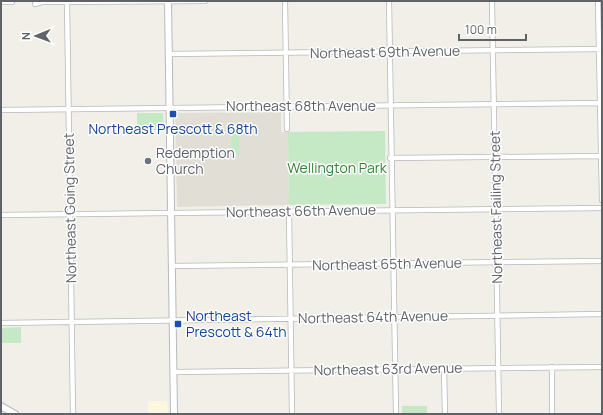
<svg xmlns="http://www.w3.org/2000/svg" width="603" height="415" viewBox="0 0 603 415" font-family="Manrope,sans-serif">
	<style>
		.commercial { fill: #fef7e0 }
		.education { fill: #e1ded6 }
		.green { fill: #c5e8c5 }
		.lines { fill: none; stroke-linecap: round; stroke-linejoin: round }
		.street-casing { stroke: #b5b8bc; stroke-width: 6 }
		.secondary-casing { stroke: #b6babf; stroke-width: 8 }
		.street { stroke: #fff; stroke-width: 4.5 }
		.secondary { stroke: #fff; stroke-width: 6 }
		.transit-dot { fill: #1a4fb4; stroke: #fff; stroke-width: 1.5 }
		.worship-dot { fill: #6b7280; stroke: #fff; stroke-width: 1.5 }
		.labels { text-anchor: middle; stroke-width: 3; stroke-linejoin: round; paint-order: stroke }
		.street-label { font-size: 14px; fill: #5f6368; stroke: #fff }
		.transit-label { font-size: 14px; fill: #164399; stroke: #fff }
		.worship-label { font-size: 14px; fill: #5b616d; stroke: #fff; text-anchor: start }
		.park-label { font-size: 14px; fill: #348238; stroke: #fff }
	</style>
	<rect width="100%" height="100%" fill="#f1efe8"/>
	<!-- commercial -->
	<path class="commercial" d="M148,401H167L168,414H148Z"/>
	<!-- education -->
	<path class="education" d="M281,112V132H288L289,205L177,207L175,113Z"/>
	<!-- green -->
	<path class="green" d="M137,113H163L164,130H137Z
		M385,131L386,204L289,205L288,132Z
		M231,134H239V154H231Z
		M21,327V343H1V328Z
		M402,406H427V414H402Z"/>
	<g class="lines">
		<!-- street casing -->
		<g class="street-casing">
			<path id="street" d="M67,1L73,414
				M285,1L287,129
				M389,1L396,414
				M492,1L499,414
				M598,1L602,200
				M1,2H12
				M35,4L42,2L205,1
				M169,54L602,49
				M1,110L602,103
				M390,158L602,156
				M289,211L292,414
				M1,215L602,208
				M172,266L602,261
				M1,323L602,314
				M552,367V414
				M444,368L445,414
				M174,372L602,367"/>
		</g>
		<!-- secondary casing -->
		<g class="secondary-casing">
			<path id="secondary" d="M168,1L174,414
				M1,406L15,414"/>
		</g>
		<!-- street -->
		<use href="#street" class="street"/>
		<!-- secondary -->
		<use href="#secondary" class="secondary"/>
	</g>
	<!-- markers -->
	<g class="transit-dot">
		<rect x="169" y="110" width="8" height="8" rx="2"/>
		<rect x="174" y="320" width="8" height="8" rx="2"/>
	</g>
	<circle class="worship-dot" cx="148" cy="161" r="4"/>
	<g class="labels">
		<!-- street labels -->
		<g class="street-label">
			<text transform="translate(385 52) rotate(-1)" y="5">Northeast 69th Avenue</text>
			<text x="301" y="111">Northeast 68th Avenue</text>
			<text transform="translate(496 207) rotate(-91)" y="5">Northeast Failing Street</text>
			<text transform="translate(70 208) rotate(-91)" y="5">Northeast Going Street</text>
			<text transform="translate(301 211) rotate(-1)" y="5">Northeast 66th Avenue</text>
			<text transform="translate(387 264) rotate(-1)" y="5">Northeast 65th Avenue</text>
			<text transform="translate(373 317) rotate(-1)" y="5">Northeast 64th Avenue</text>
			<text transform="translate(388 369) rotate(-1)" y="5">Northeast 63rd Avenue</text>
		</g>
		<!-- transit labels -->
		<g class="transit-label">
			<text x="173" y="134">Northeast Prescott &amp; 68th</text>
			<text x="186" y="321" text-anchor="start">Northeast<tspan x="186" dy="16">Prescott &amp; 64th</tspan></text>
		</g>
		<!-- worship labels -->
		<g class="worship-label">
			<text x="156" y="158">Redemption<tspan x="156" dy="16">Church</tspan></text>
		</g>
		<!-- park labels -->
		<g class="park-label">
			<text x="337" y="173">Wellington Park</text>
		</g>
	</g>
	<!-- border -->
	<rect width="603" height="415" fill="none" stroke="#5f6368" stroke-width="4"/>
	<!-- north arrow -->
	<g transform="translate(36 36) rotate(269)" stroke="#ffffff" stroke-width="3" paint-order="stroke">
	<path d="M0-3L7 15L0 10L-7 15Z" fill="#5f6368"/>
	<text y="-6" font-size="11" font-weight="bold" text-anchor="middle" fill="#5f6368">N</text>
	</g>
	<!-- scale -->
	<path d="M459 34v6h67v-6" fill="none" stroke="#5f6368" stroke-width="2"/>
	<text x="465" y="34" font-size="12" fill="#5f6368" stroke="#ffffff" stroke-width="3" paint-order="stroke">100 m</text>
</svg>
